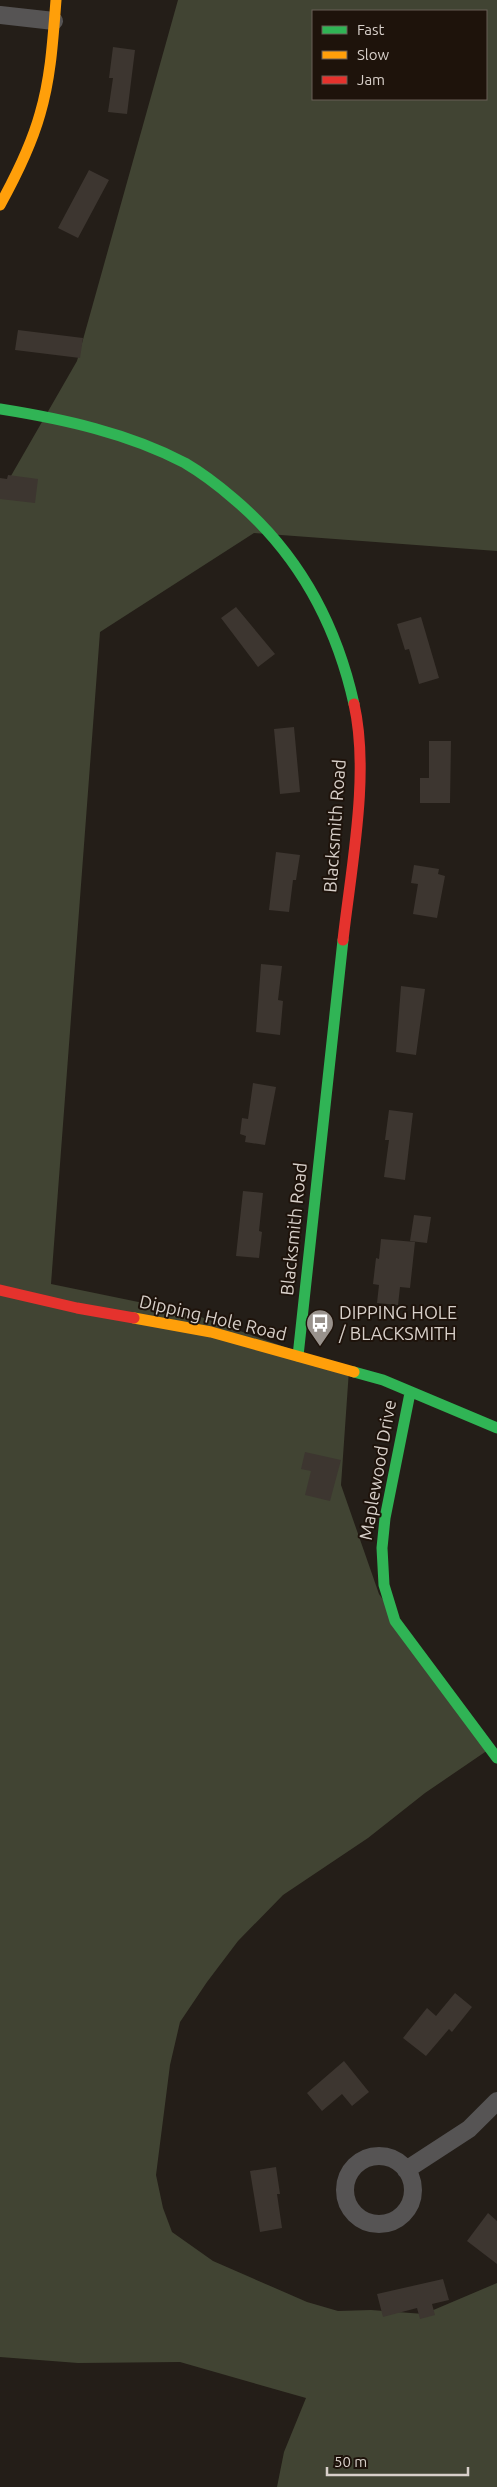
<svg xmlns="http://www.w3.org/2000/svg" width="497" height="2487" viewBox="0 0 497 2487" font-family="Ubuntu,sans-serif">
	<style>
		.green { fill: #414433; fill-rule: evenodd }
		.building { fill: #3d3630 }
		.lines { fill: none; stroke-linecap: round; stroke-linejoin: round }
		.street { stroke: #565454; stroke-width: 18 }
		.fast { stroke: #30b455; stroke-width: 11 }
		.slow { stroke: #ff9f0a; stroke-width: 11 }
		.jam { stroke: #e5322d; stroke-width: 11 }
		.labels { text-anchor: middle; stroke-width: 4; stroke-linejoin: round; paint-order: stroke }
		.street-label { font-size: 18px; fill: #d8d0ca; stroke: #1e130b }
		.poi-label { font-size: 18px; fill: #d8d0ca; stroke: #1e130b; text-anchor: start }
	</style>
	<rect width="100%" height="100%" fill="#241e18"/>
	<!-- green -->
	<path class="green" d="M178,0H497V551L254,533L100,632L51,1284L187,1312L349,1370L341,1485L379,1594L488,1750L425,1793L368,1838L283,1895L238,1941L207,1982L180,2022L170,2065L156,2175L163,2208L172,2232L213,2261L307,2302L338,2311L371,2310L424,2314L497,2283V2487H277L284,2452L306,2398L180,2362L78,2363L0,2357V495L77,361ZM313,11H486V99H313Z"/>
	<!-- building -->
	<path class="building" d="M113,47L135,50L127,114L108,112L113,78H109Z
		M89,170L109,180L78,238L58,228Z
		M18,330L83,338L80,358L15,350Z
		M8,475L38,479L35,503L0,499V478L7,479Z
		M236,607L275,654L258,667L221,618Z
		M421,617L439,678L419,684L409,649L405,650L397,624Z
		M294,727L300,792L280,794L274,729Z
		M429,741H451L450,803H420V778H429Z
		M276,852L300,855L296,880H293L289,912L269,910Z
		M414,865L439,869L438,874L445,876L437,918L413,914L418,884L411,883Z
		M261,964L282,966L278,1000L283,1001L280,1035L256,1032Z
		M401,986L425,989L416,1055L396,1052Z
		M253,1083L276,1087L265,1145L245,1142L246,1136L240,1134L242,1118L248,1119Z
		M389,1110L413,1113L405,1180L384,1177L389,1140H385Z
		M243,1191L263,1193L259,1231L262,1232L259,1258L236,1256Z
		M414,1215L431,1217L427,1243L410,1241Z
		M381,1239L415,1242L410,1288L400,1287L398,1305L377,1303L379,1285L373,1284L376,1258L379,1259Z
		M305,1452L341,1460L330,1501L305,1495L311,1471L301,1469Z
		M455,1993L472,2007L452,2032L449,2029L426,2056L403,2038L427,2008L436,2016Z
		M344,2061L369,2092L352,2106L342,2094L322,2111L307,2093Z
		M276,2167L280,2194H277L282,2228L260,2232L250,2171Z
		M488,2213L497,2221V2264L467,2241Z
		M443,2279L449,2300L432,2304L435,2315L420,2319L417,2308L383,2317L377,2294Z"/>
	<g class="lines">
		<!-- street -->
		<path class="street" d="M0,15L54,21
			M345 2190a34 34 0 1 1 68 0a34 34 0 1 1-68 0Z
			M406,2170L469,2129L497,2101"/>
		<!-- fast -->
		<path class="fast" d="M0,409C63,419 128,433 185,463C202,473 219,486 234,499C298,553 336,623 354,704
			M298,1356L343,940
			M354,1372L383,1380L497,1428
			M410,1393L385,1518L382,1548L384,1585L395,1621L497,1758"/>
		<!-- slow -->
		<path class="slow" d="M0,205C16,176 31,146 40,114C51,77 53,38 56,0
			M134,1318L211,1332L354,1372"/>
		<!-- jam -->
		<path class="jam" d="M343,940C351,868 370,774 354,704
			M0,1290L77,1308L134,1318"/>
	</g>
	<!-- icons -->
	<defs>
		<g id="bus-pin" transform="scale(1.4375)"><path d="M0 17L-7.5 6A9.5 9.5 0 1 1 7.5 6Z" fill="#99928c" stroke="#1e130b"/><path d="M-5-6H5V4H4V6H2V4H-2V6H-4V4H-5ZM-3.5-4V0h7V-4ZM-3.5 1.2v1.5H-2V1.2ZM2 1.2v1.5H3.5V1.2Z" fill="#fff"/></g>
	</defs>
	<g fill-rule="evenodd">
		<use href="#bus-pin" x="320" y="1323"/>
	</g>
	<g class="labels">
		<!-- street labels -->
		<g class="street-label">
			<text transform="translate(335 826) rotate(-86)" y="6">Blacksmith Road</text>
			<text transform="translate(294 1229) rotate(-84)" y="6">Blacksmith Road</text>
			<text transform="translate(213 1318) rotate(13)" y="6">Dipping Hole Road</text>
			<text transform="translate(378 1470) rotate(-80)" y="6">Maplewood Drive</text>
		</g>
		<!-- poi labels -->
		<g class="poi-label">
			<text x="339" y="1319">DIPPING HOLE<tspan x="339" dy="21">/ BLACKSMITH</tspan></text>
		</g>
	</g>
	<!-- legend -->
	<rect x="312" y="10" width="175" height="90" fill="#1e130b" stroke="#685f57"/>
	<rect x="322" y="26" width="25" height="8" fill="#30b455" stroke="#685f57"/>
	<text x="357" y="35" font-size="15" fill="#d8d0ca">Fast</text>
	<rect x="322" y="51" width="25" height="8" fill="#ff9f0a" stroke="#685f57"/>
	<text x="357" y="60" font-size="15" fill="#d8d0ca">Slow</text>
	<rect x="322" y="76" width="25" height="8" fill="#e5322d" stroke="#685f57"/>
	<text x="357" y="85" font-size="15" fill="#d8d0ca">Jam</text>
	<!-- scale -->
	<path d="M327 2467v8h141v-8" fill="none" stroke="#d8d0ca" stroke-width="2.5"/>
	<text x="334" y="2467" font-size="15" fill="#d8d0ca" stroke="#1e130b" stroke-width="4" paint-order="stroke">50 m</text>
</svg>
